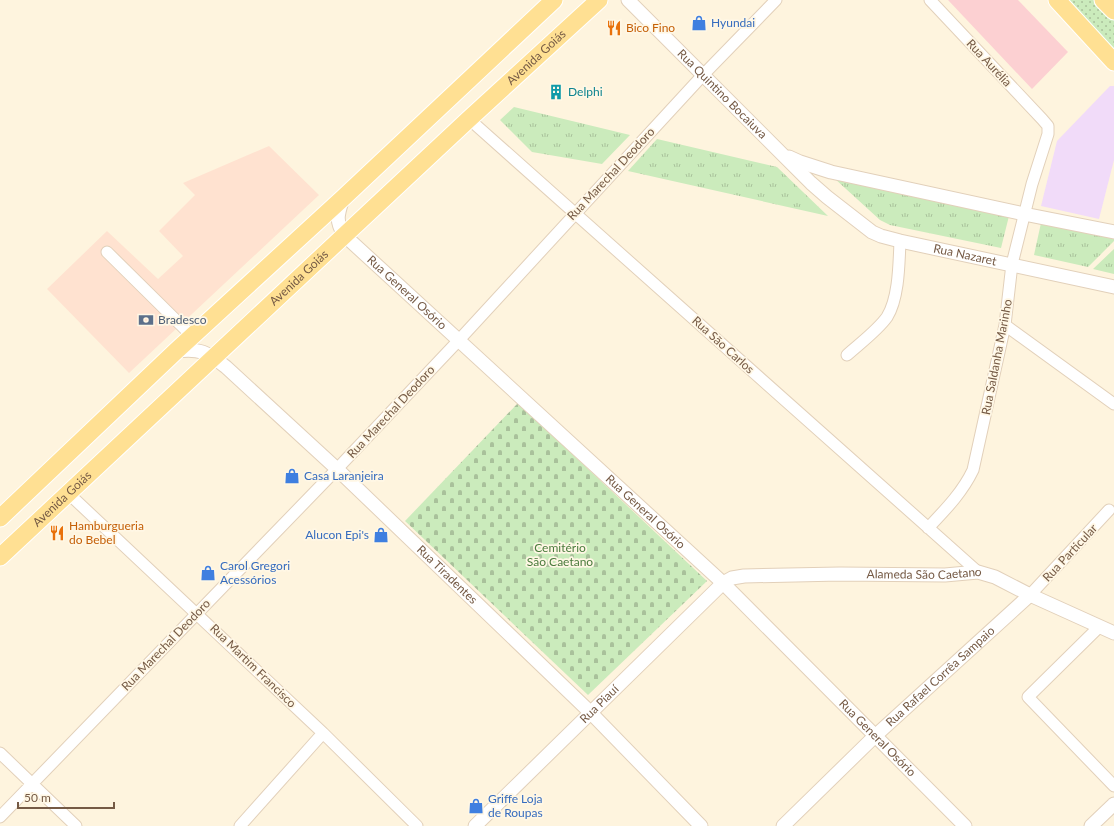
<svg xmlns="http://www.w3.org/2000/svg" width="1114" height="826" viewBox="0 0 1114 826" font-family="Lato,sans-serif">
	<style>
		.commercial { fill: #ffe2d0 }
		.education { fill: #f1dbf9 }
		.medical { fill: #fcd0d2 }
		.grass { fill: url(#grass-tufts) }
		.cemetery { fill: url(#cemetery-stones) }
		.park { fill: url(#park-dots) }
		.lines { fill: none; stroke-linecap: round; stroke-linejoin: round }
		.minor-casing { stroke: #e2d0ba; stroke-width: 13 }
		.tertiary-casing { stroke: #e2d0ba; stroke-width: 15 }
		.primary-casing { stroke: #fff; stroke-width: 19 }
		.minor { stroke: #fff; stroke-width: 11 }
		.tertiary { stroke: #fff; stroke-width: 13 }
		.primary { stroke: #ffe093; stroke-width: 17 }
		.labels { text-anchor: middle; stroke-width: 3.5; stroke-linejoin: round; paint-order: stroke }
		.shop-label { font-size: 12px; fill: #366cbe; stroke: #fff7e5; text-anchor: start }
		.food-label { font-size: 12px; fill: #c56008; stroke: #fff7e5; text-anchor: start }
		.street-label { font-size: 12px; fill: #755a45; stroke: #fff7e5 }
		.culture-label { font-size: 12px; fill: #0d838f; stroke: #fff7e5; text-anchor: start }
		.service-label { font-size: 12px; fill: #4e5e75; stroke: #fff7e5; text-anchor: start }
		.park-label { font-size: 12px; fill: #4a7b3c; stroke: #fff7e5 }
	</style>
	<defs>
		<pattern id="grass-tufts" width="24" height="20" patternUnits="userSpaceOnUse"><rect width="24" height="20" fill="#cbebbc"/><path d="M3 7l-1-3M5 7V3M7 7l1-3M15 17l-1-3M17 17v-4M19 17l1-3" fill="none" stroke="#a9c19b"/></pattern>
		<pattern id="cemetery-stones" width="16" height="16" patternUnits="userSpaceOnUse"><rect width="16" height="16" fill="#cbebbc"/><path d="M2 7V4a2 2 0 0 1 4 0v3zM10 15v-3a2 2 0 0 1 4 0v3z" fill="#a9c19b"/></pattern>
		<pattern id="park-dots" width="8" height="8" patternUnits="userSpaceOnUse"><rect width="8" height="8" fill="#cbebbc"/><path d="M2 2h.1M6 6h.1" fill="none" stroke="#a9c19b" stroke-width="1.8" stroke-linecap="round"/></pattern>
	</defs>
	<rect width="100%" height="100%" fill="#fef4de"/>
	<!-- commercial -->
	<path class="commercial" d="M269,146L319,195L129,373L47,289L107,231L158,279L183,256L159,231L195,195L183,183Z"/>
	<!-- education -->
	<path class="education" d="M1110,86H1114V160L1099,219L1041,206L1057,141Z"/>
	<!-- medical -->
	<path class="medical" d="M948,0H1018L1068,52L1032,89Z"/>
	<!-- grass -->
	<path class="grass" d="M514,107L630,135L602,164L532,152L500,120Z
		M657,139L777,167L828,216L628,171Z
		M834,178L1009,216L1001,248L890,225L880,220Z
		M1041,223L1114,238V241L1088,267L1034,255Z
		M1114,249V274L1093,269Z"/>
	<!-- cemetery -->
	<path class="cemetery" d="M518,403L707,581L588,695L405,521Z"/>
	<!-- park -->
	<path class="park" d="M1066,0H1095L1114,20V51Z"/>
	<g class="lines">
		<!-- minor casing -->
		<g class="minor-casing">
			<path id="minor" d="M469,119L978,572
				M107,252L192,336
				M1005,325L1114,404
				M847,355C859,344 877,331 887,317C899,298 899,263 900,241
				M68,493L323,733L417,826
				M928,528C945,510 962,493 973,470L1005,325L1012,264L1032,184L1048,134V126L1042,119L930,0
				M1030,595L1109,510
				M1099,627L1028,697L1114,786
				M0,753L76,826
				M0,817L337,469L459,340L703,75L776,0
				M240,826L323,733"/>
		</g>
		<!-- tertiary casing -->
		<g class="tertiary-casing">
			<g id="tertiary">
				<path id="s1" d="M628,0L811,183L827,197L872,232L881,236L900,241L1114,287"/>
				<path d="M789,157L800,162L831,172L1024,214L1114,232"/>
				<path id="s2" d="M343,198C338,214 335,220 344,235L723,583L965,826"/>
				<path id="s3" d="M176,351C200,348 207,352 226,367L337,469L591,713L701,826"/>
				<path id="s4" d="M475,826L723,583L732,578L744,576L840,574L945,575L978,572L995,577L1030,595L1114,633"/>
				<path id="s5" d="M783,826L875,736L1030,595"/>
				<path d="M1091,826L1114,804"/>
			</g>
		</g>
		<!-- primary casing -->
		<g class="primary-casing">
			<g id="primary">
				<path d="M1057,0L1114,62"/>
				<path d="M1103,0L1114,11"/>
				<path d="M0,518L176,351L343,198L554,0"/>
				<path id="s6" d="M0,557L469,119L599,0"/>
			</g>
		</g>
		<!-- minor -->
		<use href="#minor" class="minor"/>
		<!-- tertiary -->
		<use href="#tertiary" class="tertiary"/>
		<!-- primary -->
		<use href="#primary" class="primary"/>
	</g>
	<!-- icons -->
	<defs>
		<g id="shop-bare" transform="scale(1.2)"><path d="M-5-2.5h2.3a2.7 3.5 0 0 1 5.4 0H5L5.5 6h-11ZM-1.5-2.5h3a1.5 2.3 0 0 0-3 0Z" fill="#3f7fe0" stroke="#fff7e5" stroke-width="2.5" paint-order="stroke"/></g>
		<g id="restaurant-bare" transform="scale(1.2)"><path d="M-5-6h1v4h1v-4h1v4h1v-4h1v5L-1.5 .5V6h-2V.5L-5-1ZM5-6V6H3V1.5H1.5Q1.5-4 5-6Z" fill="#e8710a" stroke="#fff7e5" stroke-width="2.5" paint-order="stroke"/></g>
		<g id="building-bare" transform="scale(1.2)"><path d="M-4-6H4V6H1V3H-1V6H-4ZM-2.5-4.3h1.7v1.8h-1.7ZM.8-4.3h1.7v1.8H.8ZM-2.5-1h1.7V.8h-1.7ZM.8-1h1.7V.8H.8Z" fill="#0f9aa8" stroke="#fff7e5" stroke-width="2.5" paint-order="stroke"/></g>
		<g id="bank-bare" transform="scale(1.2)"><path d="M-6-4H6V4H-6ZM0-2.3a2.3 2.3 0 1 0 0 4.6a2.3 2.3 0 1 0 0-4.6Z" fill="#5c6f8a" stroke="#fff7e5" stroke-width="2.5" paint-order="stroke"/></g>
	</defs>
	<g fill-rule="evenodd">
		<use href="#shop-bare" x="699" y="23"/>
		<use href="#restaurant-bare" x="614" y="28"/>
		<use href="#building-bare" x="556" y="92"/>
		<use href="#bank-bare" x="146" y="320"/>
		<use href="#shop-bare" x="292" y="476"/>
		<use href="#restaurant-bare" x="57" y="533"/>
		<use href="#shop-bare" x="381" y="535"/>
		<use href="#shop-bare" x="208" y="573"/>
		<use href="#shop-bare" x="476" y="806"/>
	</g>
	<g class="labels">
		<!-- shop labels -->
		<g class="shop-label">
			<text x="711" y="27">Hyundai</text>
			<text x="304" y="480">Casa Laranjeira</text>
			<text x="369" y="539" text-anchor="end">Alucon Epi's</text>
			<text x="220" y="570">Carol Gregori<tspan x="220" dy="14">Acessórios</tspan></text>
			<text x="488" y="803">Griffe Loja<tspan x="488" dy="14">de Roupas</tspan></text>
		</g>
		<!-- food labels -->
		<g class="food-label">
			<text x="626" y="32">Bico Fino</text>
			<text x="69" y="530">Hamburgueria<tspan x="69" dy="14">do Bebel</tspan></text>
		</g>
		<!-- street labels -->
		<g class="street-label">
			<text dy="4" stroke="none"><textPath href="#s6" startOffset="733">Avenida Goiás</textPath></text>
			<text transform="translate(989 63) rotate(47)" y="4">Rua Aurélia</text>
			<text dy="4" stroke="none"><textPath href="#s1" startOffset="133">Rua Quintino Bocaiuva</textPath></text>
			<text transform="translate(611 174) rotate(-47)" y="4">Rua Marechal Deodoro</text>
			<text dy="4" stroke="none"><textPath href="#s1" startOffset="433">Rua Nazaret</textPath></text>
			<text dy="4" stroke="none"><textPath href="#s6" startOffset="409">Avenida Goiás</textPath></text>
			<text dy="4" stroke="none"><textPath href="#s2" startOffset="124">Rua General Osório</textPath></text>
			<text transform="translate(723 345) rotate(42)" y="4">Rua São Carlos</text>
			<text transform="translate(997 357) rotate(-79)" y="4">Rua Saldanha Marinho</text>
			<text transform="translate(391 412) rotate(-47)" y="4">Rua Marechal Deodoro</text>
			<text dy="4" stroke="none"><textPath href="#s6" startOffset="85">Avenida Goiás</textPath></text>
			<text dy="4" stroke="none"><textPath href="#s2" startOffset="448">Rua General Osório</textPath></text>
			<text transform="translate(1070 553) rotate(-47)" y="4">Rua Particular</text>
			<text dy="4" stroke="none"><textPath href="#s3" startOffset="358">Rua Tiradentes</textPath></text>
			<text dy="4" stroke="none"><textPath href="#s4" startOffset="550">Alameda São Caetano</textPath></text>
			<text transform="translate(166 645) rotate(-46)" y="4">Rua Marechal Deodoro</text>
			<text transform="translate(253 666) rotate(44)" y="4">Rua Martim Francisco</text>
			<text dy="4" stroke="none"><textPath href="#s5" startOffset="217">Rua Rafael Corrêa Sampaio</textPath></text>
			<text dy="4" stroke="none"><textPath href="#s4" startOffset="174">Rua Piauí</textPath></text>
			<text dy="4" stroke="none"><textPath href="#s2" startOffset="772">Rua General Osório</textPath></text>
		</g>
		<!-- culture labels -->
		<g class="culture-label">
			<text x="568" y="96">Delphi</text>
		</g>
		<!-- service labels -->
		<g class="service-label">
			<text x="158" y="324">Bradesco</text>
		</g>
		<!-- park labels -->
		<g class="park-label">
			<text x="560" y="552">Cemitério<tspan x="560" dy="14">São Caetano</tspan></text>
		</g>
	</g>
	<!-- scale -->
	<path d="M18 802v6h96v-6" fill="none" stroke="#755a45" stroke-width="2"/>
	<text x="24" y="802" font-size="12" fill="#755a45" stroke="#fff7e5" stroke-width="3" paint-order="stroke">50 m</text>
</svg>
